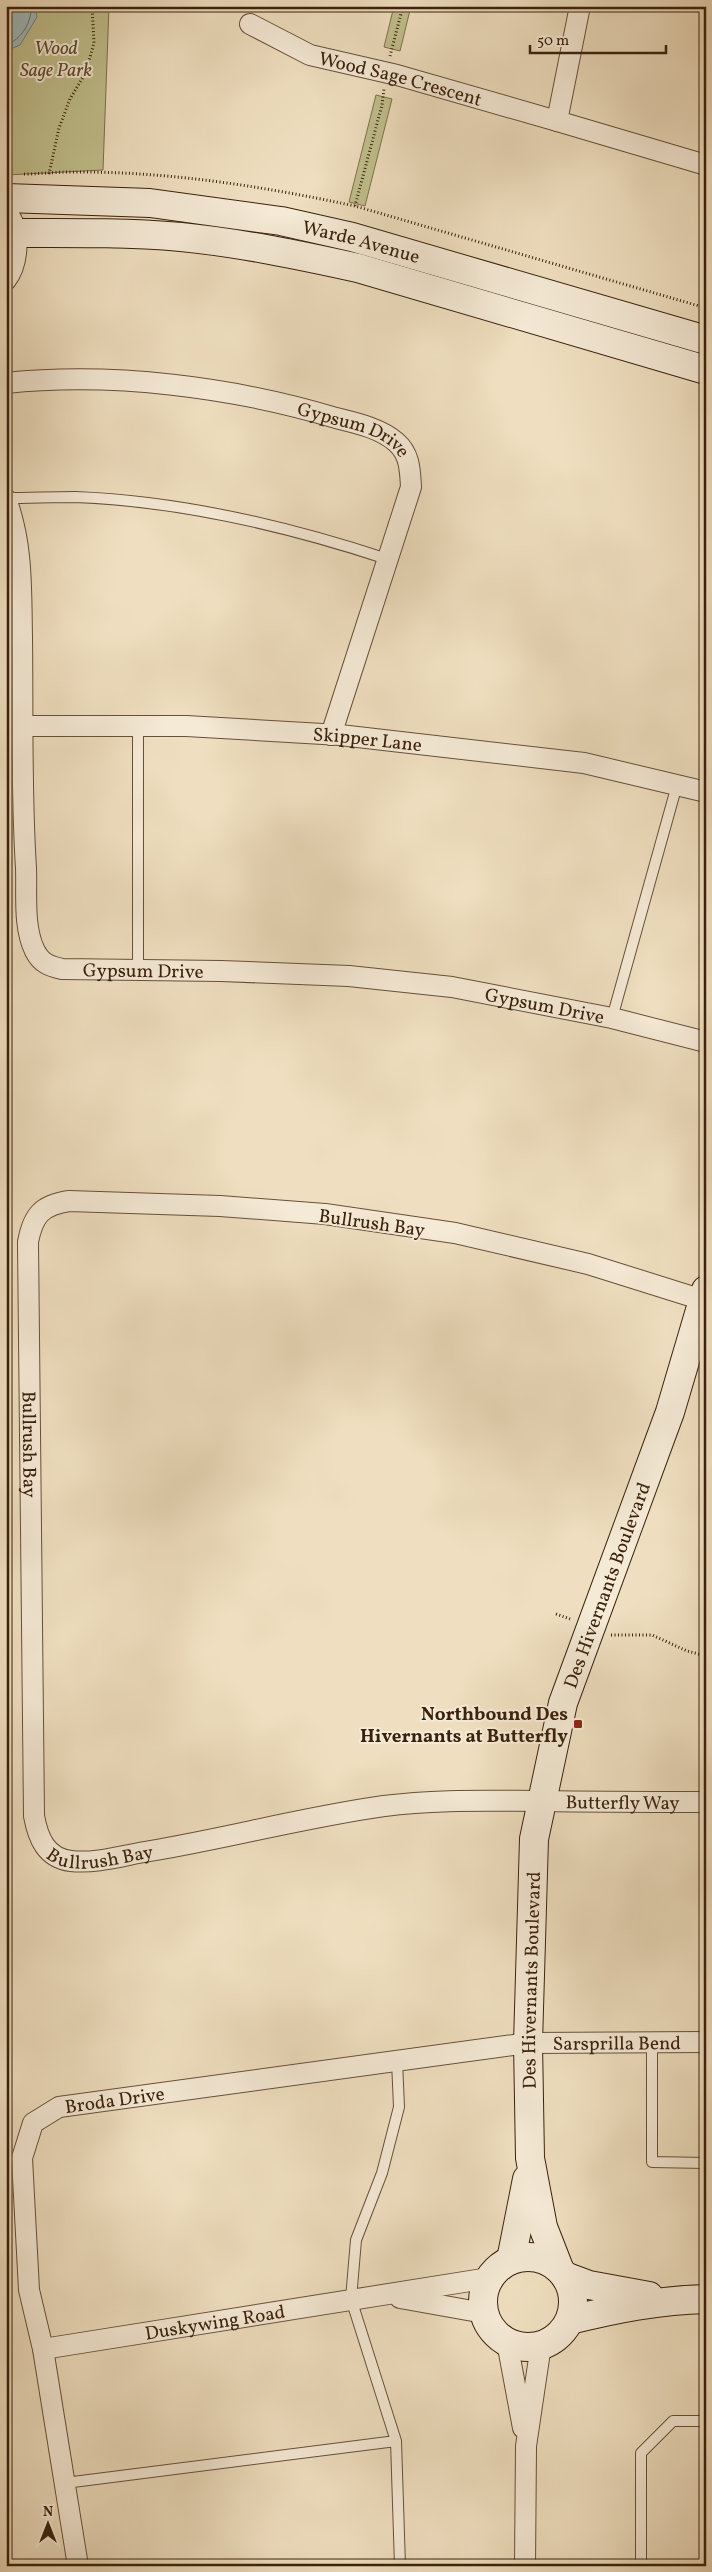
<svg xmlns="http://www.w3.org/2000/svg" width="712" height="2572" viewBox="0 0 712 2572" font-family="Vollkorn,serif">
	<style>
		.green { fill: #c0c08d; stroke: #7d704c }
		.water { fill: #9fbabd; stroke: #777d76 }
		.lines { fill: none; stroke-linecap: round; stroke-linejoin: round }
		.shore { stroke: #6c6e64; stroke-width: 1 }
		.lane-casing { stroke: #675039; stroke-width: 12 }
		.street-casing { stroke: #675039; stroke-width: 22 }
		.secondary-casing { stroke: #3a210c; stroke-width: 30 }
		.path { stroke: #3a210c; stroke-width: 3; stroke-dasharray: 1 2.5; stroke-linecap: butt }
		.lane { stroke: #f5ead6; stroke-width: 10 }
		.street { stroke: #f5ead6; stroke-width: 20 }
		.secondary { stroke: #f5ead6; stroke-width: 28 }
		.poi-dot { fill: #8f2418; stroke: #f5ead6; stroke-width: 2 }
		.labels { text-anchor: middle; stroke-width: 4; stroke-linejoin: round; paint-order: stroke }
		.park-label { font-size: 19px; font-style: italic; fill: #5c492c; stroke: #f5ead6 }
		.street-label { font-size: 19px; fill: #3a210c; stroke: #f5ead6 }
		.poi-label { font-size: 19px; font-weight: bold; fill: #3a210c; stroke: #f5ead6; text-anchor: end }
	</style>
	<rect width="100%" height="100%" fill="#efdfc0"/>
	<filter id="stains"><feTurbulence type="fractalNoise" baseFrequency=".004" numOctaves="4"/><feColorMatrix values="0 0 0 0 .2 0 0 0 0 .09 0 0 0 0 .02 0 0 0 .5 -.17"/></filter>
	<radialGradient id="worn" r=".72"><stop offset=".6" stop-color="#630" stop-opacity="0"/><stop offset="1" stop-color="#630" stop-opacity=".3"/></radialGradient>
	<!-- green -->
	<path class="green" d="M6,6H109L103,170L6,175Z
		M394,6H411L400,51L384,47Z
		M376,95L392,99L365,206L349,202Z"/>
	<!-- water -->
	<path class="water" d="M6,6H35L37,17L20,45L6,51Z"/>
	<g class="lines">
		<!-- shore -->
		<path class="shore" d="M6,45C22,39 32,22 31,6"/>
		<!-- lane casing -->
		<g class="lane-casing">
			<path id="lane" d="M6,498C29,498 52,497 75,497C181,501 287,526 387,559
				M138,970V726
				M612,1018L677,785
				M652,2043V2162L706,2163
				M397,2061L399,2107L382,2173L356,2240L351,2299L396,2441L400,2566
				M65,2483L396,2441
				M641,2566V2453L673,2421H706"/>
		</g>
		<!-- street casing -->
		<g class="street-casing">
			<g id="street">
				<path d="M580,6L557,121L706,165"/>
				<path id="s1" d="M250,24L310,55L397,75L557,121"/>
				<path d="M6,211C21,228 19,263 6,280"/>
				<path id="s2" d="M6,383C113,372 233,387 336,418C356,423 380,428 396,442C410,454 410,470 411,487L331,735"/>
				<path id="s3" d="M6,499C23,544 21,590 22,637C23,714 21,792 26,868C27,894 23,927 35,951C41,963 49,966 62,969L221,971L349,976L452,987L612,1018L706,1042"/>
				<path id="s4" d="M24,726H186L340,735L584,763L706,792"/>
				<path id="s5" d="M706,1301L588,1264L455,1233L325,1214L220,1206L69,1201C42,1205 33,1215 28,1242L34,1816C38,1838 46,1858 71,1861C96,1864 125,1855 150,1851C228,1838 305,1817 384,1806C437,1799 490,1801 543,1801C597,1802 651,1802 706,1802"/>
				<path d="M400,2298L484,2313"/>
				<path d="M507,2342L523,2428"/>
				<path id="s6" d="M43,2349L489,2278"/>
				<path id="s7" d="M78,2566L43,2349L29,2290L22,2158L33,2123L59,2107L528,2043L706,2042"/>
				<path d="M525,2566L526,2446L541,2345"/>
			</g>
		</g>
		<!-- secondary casing -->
		<g class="secondary-casing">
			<g id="secondary">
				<path id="s8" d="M6,198L150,203L281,221L352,237L706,340"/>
				<path d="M6,233C64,233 123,232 181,237C241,243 299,255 358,268L706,370"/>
				<circle cx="528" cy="2302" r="45"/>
				<path d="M511,2260L527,2179"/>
				<path id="s9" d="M559,2268L543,2227L530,2158L528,2043L534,1839L563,1703L670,1412L706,1290"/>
				<path d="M565,2276L589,2285L649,2296"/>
				<path d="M570,2320C615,2309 659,2300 706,2299"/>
			</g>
		</g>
		<!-- path -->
		<path class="path" d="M390,56L403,6
			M24,174C40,174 55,172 70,172C166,171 261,186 355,206L706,308
			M49,174L59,128L70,99L86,72L94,43L92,6
			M355,206L382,105L384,89
			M556,1614L570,1619
			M611,1635H652L687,1651L706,1656"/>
		<!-- lane -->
		<use href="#lane" class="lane"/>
		<!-- street -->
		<use href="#street" class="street"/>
		<!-- secondary -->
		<use href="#secondary" class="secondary"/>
	</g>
	<!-- markers -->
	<rect class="poi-dot" x="573" y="1719" width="10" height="10" rx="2.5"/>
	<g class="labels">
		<!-- park labels -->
		<g class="park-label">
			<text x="56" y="54">Wood<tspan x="56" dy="22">Sage Park</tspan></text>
		</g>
		<!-- street labels -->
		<g class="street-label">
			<text dy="7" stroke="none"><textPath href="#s1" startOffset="161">Wood Sage Crescent</textPath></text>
			<text dy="7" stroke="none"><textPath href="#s8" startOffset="359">Warde Avenue</textPath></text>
			<text dy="7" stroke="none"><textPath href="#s2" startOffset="355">Gypsum Drive</textPath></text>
			<text dy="7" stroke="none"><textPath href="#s4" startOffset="344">Skipper Lane</textPath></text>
			<text dy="7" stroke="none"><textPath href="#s3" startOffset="570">Gypsum Drive</textPath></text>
			<text dy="7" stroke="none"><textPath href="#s3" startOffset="974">Gypsum Drive</textPath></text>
			<text transform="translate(372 1222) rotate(8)" y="7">Bullrush Bay</text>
			<text dy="7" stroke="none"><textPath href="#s5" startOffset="914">Bullrush Bay</textPath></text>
			<text dy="7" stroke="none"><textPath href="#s9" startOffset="698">Des Hivernants Boulevard</textPath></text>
			<text dy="7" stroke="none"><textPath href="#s5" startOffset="1906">Butterfly Way</textPath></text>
			<text dy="7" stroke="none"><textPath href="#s5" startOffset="1378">Bullrush Bay</textPath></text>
			<text dy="7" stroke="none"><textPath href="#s9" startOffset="292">Des Hivernants Boulevard</textPath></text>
			<text dy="7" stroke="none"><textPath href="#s7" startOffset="1042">Sarsprilla Bend</textPath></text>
			<text dy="7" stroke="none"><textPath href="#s7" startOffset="536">Broda Drive</textPath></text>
			<text dy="7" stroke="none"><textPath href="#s6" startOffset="174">Duskywing Road</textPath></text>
		</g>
		<!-- poi labels -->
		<g class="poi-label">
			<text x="568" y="1720">Northbound Des<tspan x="568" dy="22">Hivernants at Butterfly</tspan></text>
		</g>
	</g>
	<!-- margin -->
	<rect width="712" height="2572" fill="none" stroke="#efdfc0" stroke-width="25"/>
	<rect x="8" y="8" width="697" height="2557" fill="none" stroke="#3a210c" stroke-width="2.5"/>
	<rect x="12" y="12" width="687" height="2547" fill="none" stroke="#3a210c"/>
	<!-- north arrow -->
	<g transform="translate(48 2524)" stroke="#f5ead6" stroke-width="4" paint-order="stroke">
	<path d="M0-4L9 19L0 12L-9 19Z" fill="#3a210c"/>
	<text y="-8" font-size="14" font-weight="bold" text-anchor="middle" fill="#3a210c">N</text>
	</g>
	<!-- scale -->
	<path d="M530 45v8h136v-8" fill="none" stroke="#3a210c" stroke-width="2.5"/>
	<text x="537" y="45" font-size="15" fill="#3a210c" stroke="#f5ead6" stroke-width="4" paint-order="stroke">50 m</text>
	<rect width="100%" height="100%" filter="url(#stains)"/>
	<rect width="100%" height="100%" fill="url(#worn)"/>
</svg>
